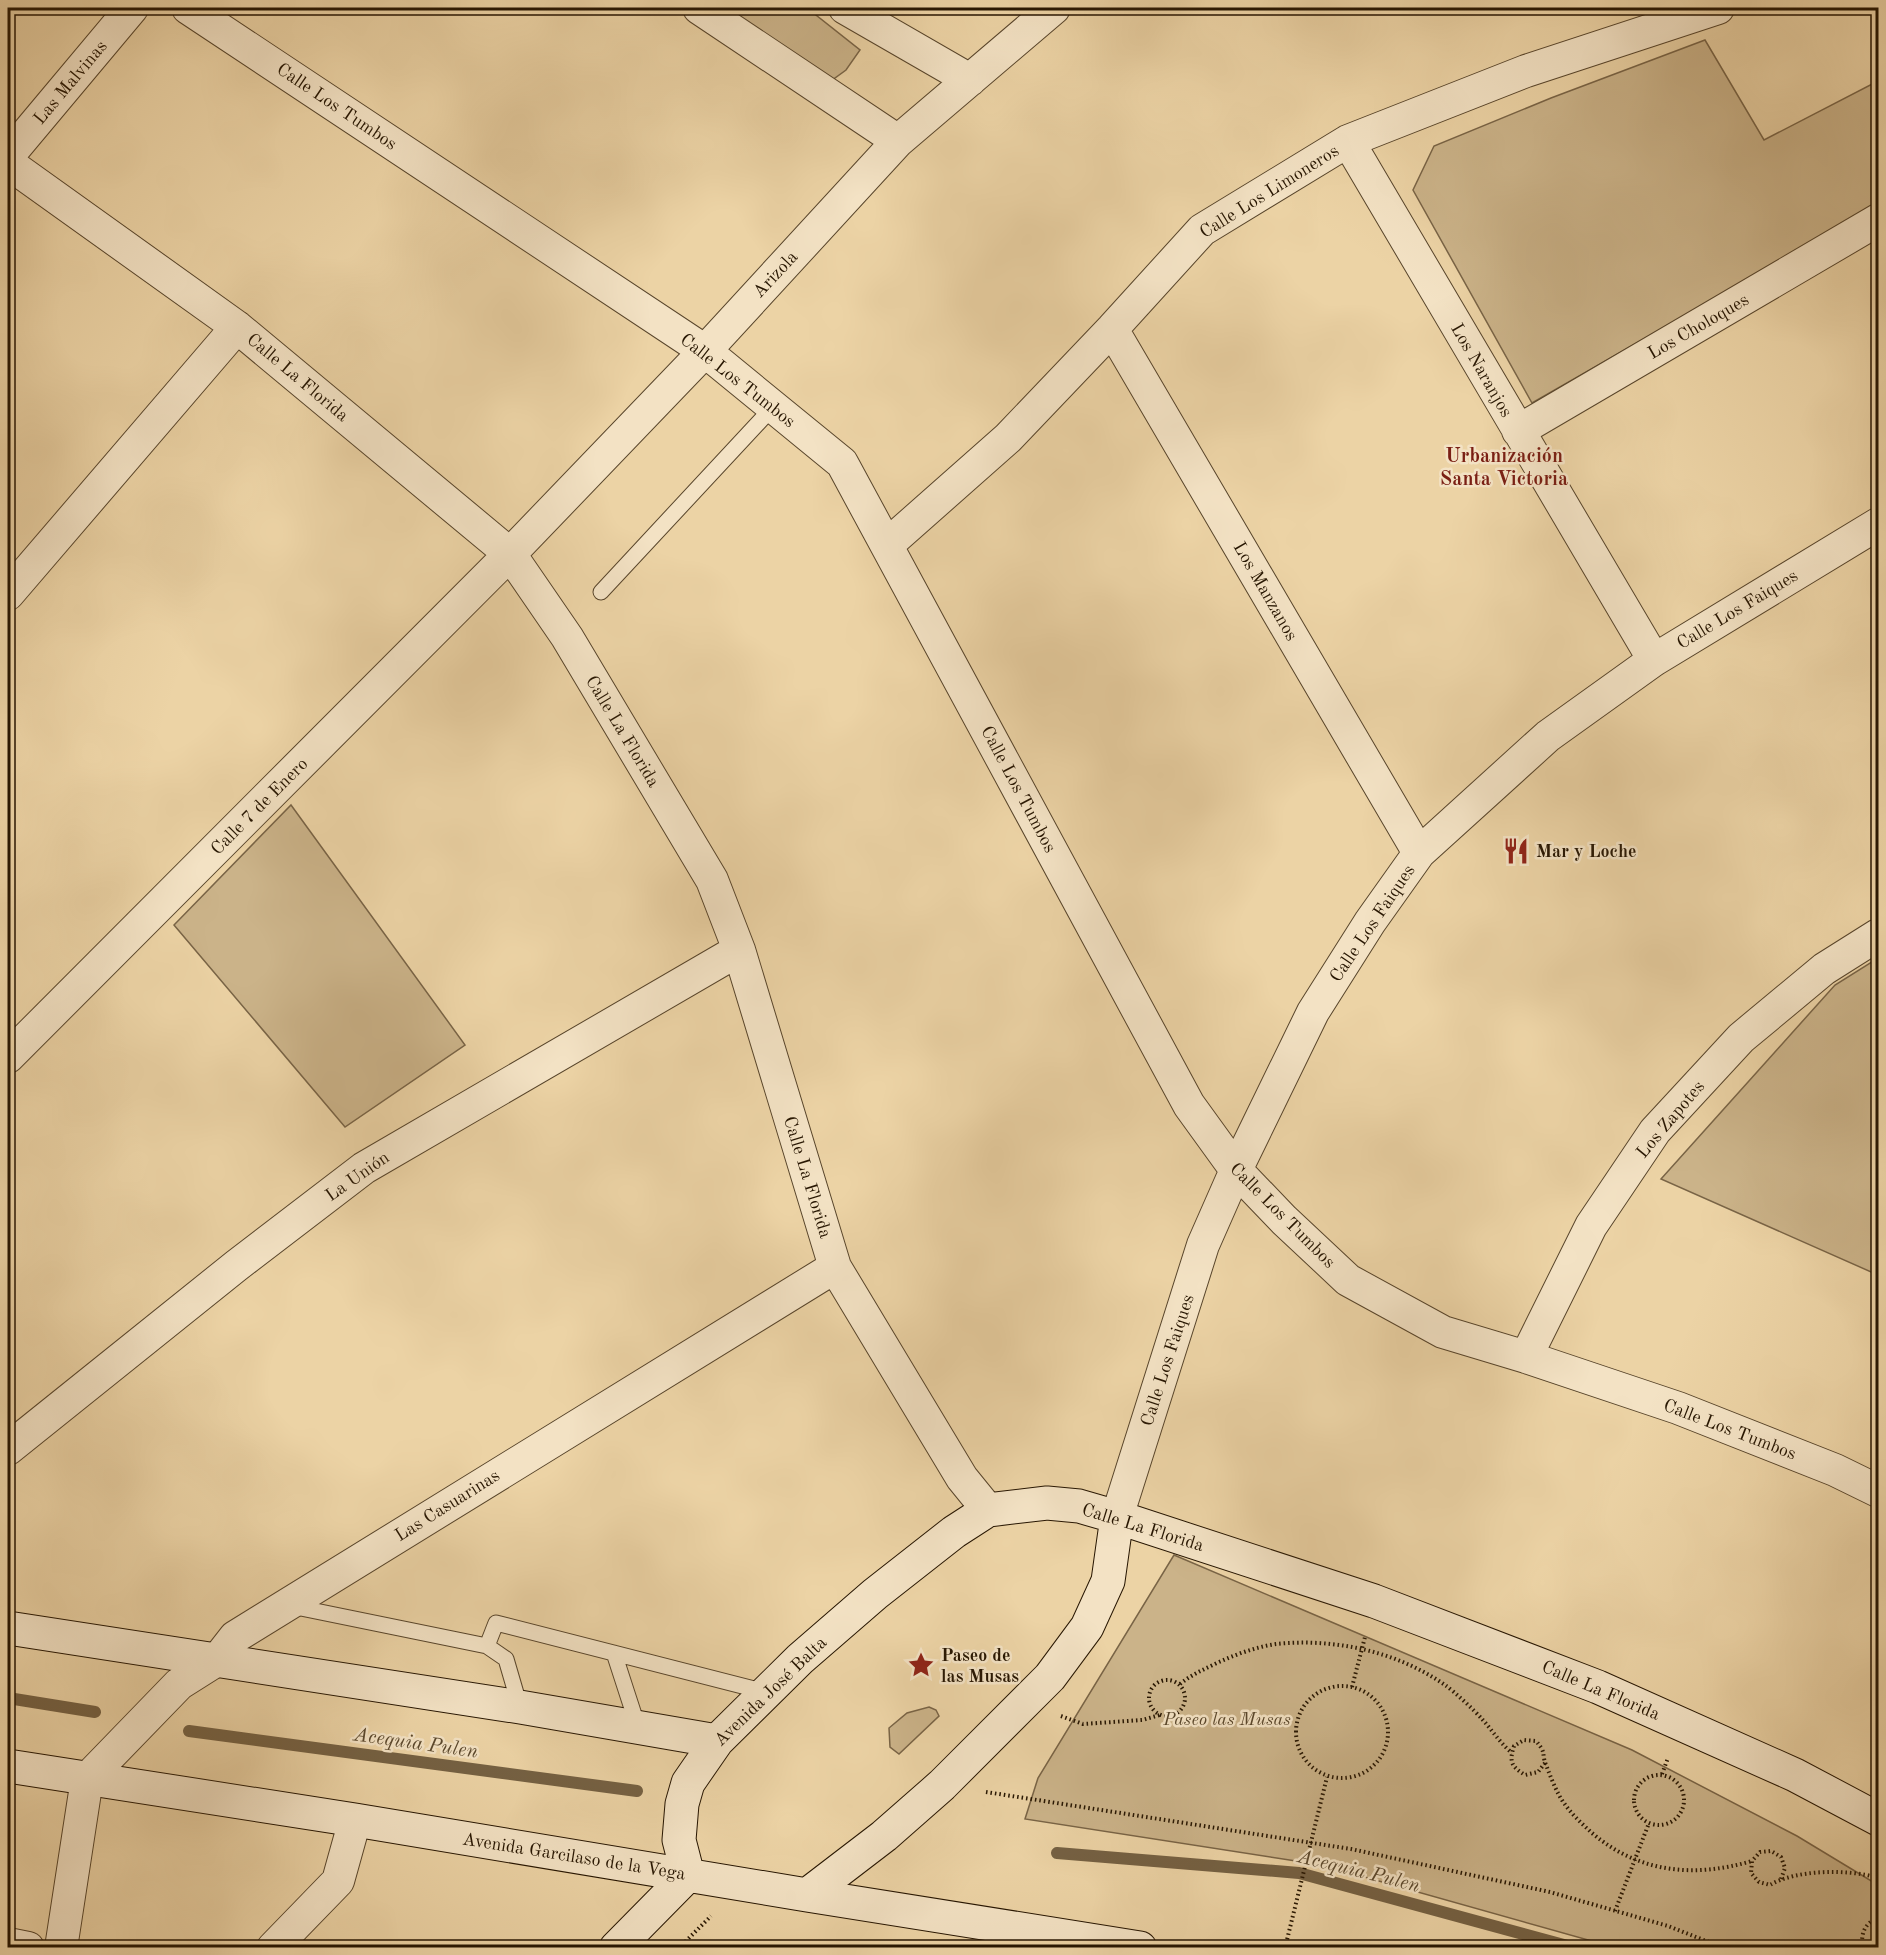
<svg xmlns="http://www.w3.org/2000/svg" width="1886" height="1955" viewBox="0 0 1886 1955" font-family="'Old Standard TT',serif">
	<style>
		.green { fill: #cbb389; stroke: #796446; stroke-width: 1.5 }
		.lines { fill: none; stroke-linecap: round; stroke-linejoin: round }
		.stream { stroke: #756143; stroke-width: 12 }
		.lane-casing { stroke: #58452b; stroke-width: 17 }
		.street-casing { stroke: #58452b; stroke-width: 34 }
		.secondary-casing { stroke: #271602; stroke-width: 35 }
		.path { stroke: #271602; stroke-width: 4; stroke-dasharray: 1.5 3; stroke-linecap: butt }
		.lane { stroke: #f3e2c4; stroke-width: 15 }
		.street { stroke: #f3e2c4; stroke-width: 32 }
		.secondary { stroke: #f3e2c4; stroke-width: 33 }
		.labels { text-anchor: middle; stroke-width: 5; stroke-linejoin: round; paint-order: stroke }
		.street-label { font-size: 18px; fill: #271602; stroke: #f3e2c4 }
		.poi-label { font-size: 18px; font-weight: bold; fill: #271602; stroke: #f3e2c4; text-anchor: start }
		.park-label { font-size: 18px; font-style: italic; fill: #58452a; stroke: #f3e2c4 }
		.neighbourhood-label { font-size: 20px; font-weight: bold; fill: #7a1f14; stroke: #f3e2c4 }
		.water-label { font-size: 20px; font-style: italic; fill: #5b482d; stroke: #f3e2c4 }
	</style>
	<rect width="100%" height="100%" fill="#ecd3a5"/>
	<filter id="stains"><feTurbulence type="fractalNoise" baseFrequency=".00333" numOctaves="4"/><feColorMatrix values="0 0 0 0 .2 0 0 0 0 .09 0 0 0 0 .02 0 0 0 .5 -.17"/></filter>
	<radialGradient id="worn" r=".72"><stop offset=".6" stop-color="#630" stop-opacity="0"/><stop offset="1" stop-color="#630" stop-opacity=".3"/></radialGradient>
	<!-- green -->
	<path class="green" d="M717,8H807L860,50L846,70L828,83Z
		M1705,40L1764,140L1878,81V205L1532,403L1413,190L1434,146L1551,98Z
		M291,805L465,1045L345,1127L174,925Z
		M1878,958V1275L1661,1179L1835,985Z
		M1174,1555L1632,1750L1797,1836L1878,1885V1947H1613L1322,1865L1025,1819L1038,1778Z
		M929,1707L936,1710L939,1716L899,1754L890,1747L889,1728L907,1713Z"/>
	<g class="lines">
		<!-- stream -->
		<path class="stream" d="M8,1698L95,1712
			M189,1731L637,1791
			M1057,1853L1299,1873L1575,1948"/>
		<!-- lane casing -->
		<g class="lane-casing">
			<path id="lane" d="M601,592L774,406
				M291,1606L487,1646L506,1659L520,1707
				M487,1646L496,1623L766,1692
				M614,1653L638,1727"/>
		</g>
		<!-- street casing -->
		<g class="street-casing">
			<path id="street" d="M188,8L705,351L842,463L1189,1105L1236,1170L1284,1220L1348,1280L1443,1332L1526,1357L1678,1408L1835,1470L1878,1491
				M699,8L898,141
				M845,8L970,80
				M1348,141L1654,660
				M8,156L132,8
				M8,163L237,327L510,554L567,637L712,880L739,950L835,1267L962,1478L988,1510
				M1112,329L1419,853
				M1518,431L1878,220
				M887,545L1008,438L1112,329L1202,230L1348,141L1526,71L1718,8
				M8,594L237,327
				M8,1057L510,554L705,351L898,141L1054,8
				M1526,1357L1591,1226L1655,1131L1741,1038L1824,969L1878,935
				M8,1449L236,1266L364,1168L739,950
				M1117,1517L1203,1245L1236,1170L1313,1012L1370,922L1419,853L1548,736L1654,660L1878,524
				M8,1944L28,1948
				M61,1948L87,1779L179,1684L217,1660L235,1637L835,1267
				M273,1948L338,1881L355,1820"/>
		</g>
		<!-- secondary casing -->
		<g class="secondary-casing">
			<path id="secondary" d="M8,1628L520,1707L717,1741
				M8,1766L355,1820L807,1895L1140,1948
				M688,1875L679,1840L682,1804L688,1783L717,1741L800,1659L875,1594L954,1532L988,1510L1047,1503L1079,1506L1117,1517L1374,1601L1598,1687L1795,1775L1878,1819
				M807,1895L884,1836L942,1785L1050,1677L1087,1627L1108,1581L1117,1517
				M616,1948L688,1875"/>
		</g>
		<!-- path -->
		<path class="path" d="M1149 1698a18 18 0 1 1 36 0a18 18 0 1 1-36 0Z
			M1180,1684C1192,1674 1205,1669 1219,1662C1237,1654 1256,1647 1276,1644C1334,1638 1396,1651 1445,1685C1456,1693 1473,1709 1482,1719C1492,1730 1500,1743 1512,1753
			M1296 1732a46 46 0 1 1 92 0a46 46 0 1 1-92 0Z
			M1352,1687L1365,1637
			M1061,1716L1083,1724L1142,1720L1160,1715
			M1545,1763L1538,1772L1525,1775C1511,1766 1509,1762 1514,1746L1524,1740L1536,1741C1547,1754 1541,1752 1546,1765C1550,1775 1554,1786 1559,1795C1567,1810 1580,1822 1592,1833C1639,1873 1694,1878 1752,1861
			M1662,1774L1668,1758
			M1634 1800a25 25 0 1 1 50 0a25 25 0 1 1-50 0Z
			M986,1792L1351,1849L1550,1892L1668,1926L1724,1948
			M1781,1879L1785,1868L1781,1857L1771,1851L1760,1852L1752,1861L1751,1873L1759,1882L1770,1885C1797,1869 1850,1869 1878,1878
			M1615,1911L1649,1823
			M679,1948L711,1916
			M1285,1948L1327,1777
			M1863,1948C1860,1933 1865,1924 1878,1917"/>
		<!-- lane -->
		<use href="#lane" class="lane"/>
		<!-- street -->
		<use href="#street" class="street"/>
		<!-- secondary -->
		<use href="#secondary" class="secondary"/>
	</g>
	<!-- icons -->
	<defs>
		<g id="restaurant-bare" transform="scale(2.07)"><path d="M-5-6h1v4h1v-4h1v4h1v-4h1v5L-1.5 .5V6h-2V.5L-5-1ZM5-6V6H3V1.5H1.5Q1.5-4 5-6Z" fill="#8f2418" stroke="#f3e2c4" stroke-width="2.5" paint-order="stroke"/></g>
		<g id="sight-bare" transform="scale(2.07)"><path d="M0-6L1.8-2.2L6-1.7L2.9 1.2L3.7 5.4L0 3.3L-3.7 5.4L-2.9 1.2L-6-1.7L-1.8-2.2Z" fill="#8f2418" stroke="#f3e2c4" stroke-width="2.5" paint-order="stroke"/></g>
	</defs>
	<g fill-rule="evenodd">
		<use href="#restaurant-bare" x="1516" y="851"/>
		<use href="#sight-bare" x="921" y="1665"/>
	</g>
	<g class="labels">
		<!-- street labels -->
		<g class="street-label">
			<text transform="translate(70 82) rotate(-50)" y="6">Las Malvinas</text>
			<text transform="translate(337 106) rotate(34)" y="6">Calle Los Tumbos</text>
			<text transform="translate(1269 191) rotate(-32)" y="6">Calle Los Limoneros</text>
			<text transform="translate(775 274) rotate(-47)" y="6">Arizola</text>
			<text transform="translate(1698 326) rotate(-30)" y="6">Los Choloques</text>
			<text transform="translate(1482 370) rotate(60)" y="6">Los Naranjos</text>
			<text transform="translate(298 377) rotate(40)" y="6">Calle La Florida</text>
			<text transform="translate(738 380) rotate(38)" y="6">Calle Los Tumbos</text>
			<text transform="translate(1266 591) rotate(60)" y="6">Los Manzanos</text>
			<text transform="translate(1737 609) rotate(-31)" y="6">Calle Los Faiques</text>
			<text transform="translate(623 731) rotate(59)" y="6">Calle La Florida</text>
			<text transform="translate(1019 789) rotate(62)" y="6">Calle Los Tumbos</text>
			<text transform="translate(259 806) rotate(-45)" y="6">Calle 7 de Enero</text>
			<text transform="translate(1372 923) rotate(-56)" y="6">Calle Los Faiques</text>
			<text transform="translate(1670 1119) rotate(-50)" y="6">Los Zapotes</text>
			<text transform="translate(357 1176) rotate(-35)" y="6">La Unión</text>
			<text transform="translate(808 1177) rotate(73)" y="6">Calle La Florida</text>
			<text transform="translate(1283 1215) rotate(45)" y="6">Calle Los Tumbos</text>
			<text transform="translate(1167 1360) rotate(-72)" y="6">Calle Los Faiques</text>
			<text transform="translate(1730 1429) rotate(21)" y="6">Calle Los Tumbos</text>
			<text transform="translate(447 1505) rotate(-32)" y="6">Las Casuarinas</text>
			<text transform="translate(1143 1527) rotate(17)" y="6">Calle La Florida</text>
			<text transform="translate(1601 1690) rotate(23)" y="6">Calle La Florida</text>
			<text transform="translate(770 1691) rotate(-44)" y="6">Avenida José Balta</text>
			<text transform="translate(574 1856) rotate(9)" y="6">Avenida Garcilaso de la Vega</text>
		</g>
		<!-- poi labels -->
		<g class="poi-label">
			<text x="1536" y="857">Mar y Loche</text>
			<text x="941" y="1661">Paseo de<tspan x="941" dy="21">las Musas</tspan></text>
		</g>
		<!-- park labels -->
		<g class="park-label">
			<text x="1227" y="1725">Paseo las Musas</text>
		</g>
		<!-- neighbourhood labels -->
		<g class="neighbourhood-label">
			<text x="1504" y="462">Urbanización<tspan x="1504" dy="23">Santa Victoria</tspan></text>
		</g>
		<!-- water labels -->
		<g class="water-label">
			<text transform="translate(416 1742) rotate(8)" y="7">Acequia Pulen</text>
			<text transform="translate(1359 1870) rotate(14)" y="7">Acequia Pulen</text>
		</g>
	</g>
	<!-- margin -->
	<rect width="1886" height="1955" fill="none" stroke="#ecd3a5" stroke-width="30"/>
	<rect x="9" y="9" width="1868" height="1937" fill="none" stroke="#271602" stroke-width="3"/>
	<rect x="15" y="15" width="1856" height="1925" fill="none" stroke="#271602" stroke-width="1.5"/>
	<rect width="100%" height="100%" filter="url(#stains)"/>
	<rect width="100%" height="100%" fill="url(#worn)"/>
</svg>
